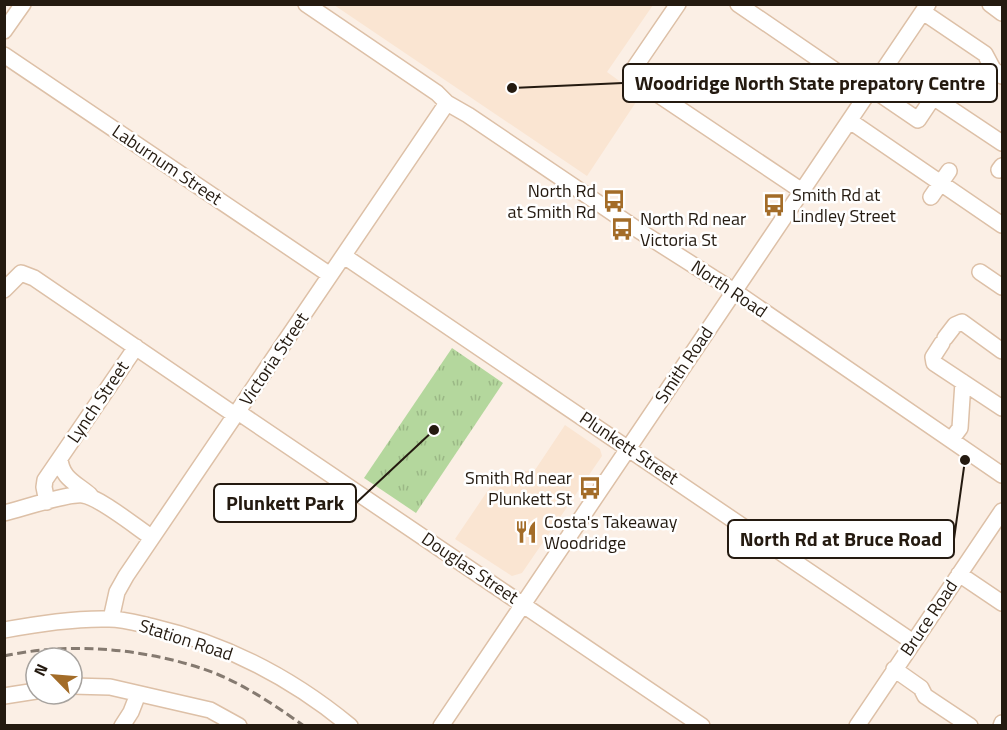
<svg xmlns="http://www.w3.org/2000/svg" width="1007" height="730" viewBox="0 0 1007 730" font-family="'Titillium Web',sans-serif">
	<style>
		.built { fill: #fae5d2 }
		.park { fill: url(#park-tufts) }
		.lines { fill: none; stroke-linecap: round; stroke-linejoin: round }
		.minor-casing { stroke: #ddc0a7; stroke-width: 18 }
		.minor { stroke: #fff; stroke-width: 15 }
		.rail { stroke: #857a70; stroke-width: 3; stroke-dasharray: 9 4.5; stroke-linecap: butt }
		.labels { text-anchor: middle; stroke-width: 5; stroke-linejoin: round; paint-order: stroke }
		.street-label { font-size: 18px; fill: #241a10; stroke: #fff }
		.poi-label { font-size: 18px; fill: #241a10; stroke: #fff; text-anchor: start }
		.leader { fill: none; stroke: #241a10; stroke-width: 2 }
		.callout-dot { fill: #241a10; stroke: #fff; stroke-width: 2 }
		.callout { fill: #fff; stroke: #241a10; stroke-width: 2 }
		.callout-label { font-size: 20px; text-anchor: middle; font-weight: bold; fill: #241a10 }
	</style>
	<defs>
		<pattern id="park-tufts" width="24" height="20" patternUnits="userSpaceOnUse" patternTransform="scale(1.5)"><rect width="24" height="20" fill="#b4d79d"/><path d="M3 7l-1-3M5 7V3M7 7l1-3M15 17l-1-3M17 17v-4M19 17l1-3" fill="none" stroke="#9bb886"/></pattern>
	</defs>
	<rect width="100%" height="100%" fill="#fbefe5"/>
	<!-- built -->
	<path class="built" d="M334,5H653L607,72L640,96L587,176Z
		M565,425L600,449L602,456L522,573L512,576L455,539L499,474L535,470Z"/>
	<!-- park -->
	<path class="park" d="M452,348L503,383L416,513L364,478Z"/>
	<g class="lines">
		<!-- minor casing -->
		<g class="minor-casing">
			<path id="minor" d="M306,4L437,93L447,103L468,115L638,230L734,291L1002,475
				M678,4L635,67V75L638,81L802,191
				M738,4L868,93
				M990,4L1002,13
				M923,12L985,54L993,69L1002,76
				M4,31L23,4
				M4,55L330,275
				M871,88L918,120L944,81
				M933,97L1002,143
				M850,121L1002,225
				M999,170L1002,166
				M931,197L949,171
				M344,256L913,642
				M980,272L1002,287
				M4,290L21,273L34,278L235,415
				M945,338L955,325L962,322L1002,351
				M942,343L933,357L934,363L1002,408
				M238,412L702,726
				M951,440L960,428L963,382
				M60,458C61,478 76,483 90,495
				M47,502L44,487L45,480L136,347
				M4,513C21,509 68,493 83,495C99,497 136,527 151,537
				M959,574L1002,603
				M111,619L117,592L126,576L447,103
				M4,630C38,624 75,618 109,619C124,619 140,624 154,627C226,644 293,679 350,726
				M894,669L921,688L925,696L970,726
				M72,686L110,687L210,710L239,726
				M4,696L36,691
				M122,726L131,712L138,694
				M441,726L928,4
				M857,726L1002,511
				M1001,726L1002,723"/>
		</g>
		<!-- minor -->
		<use href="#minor" class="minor"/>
		<!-- rail -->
		<path class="rail" d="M4,656C72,641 153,649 217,674C248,687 276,706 304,726"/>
	</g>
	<!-- icons -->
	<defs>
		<g id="bus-bare" transform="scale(1.8)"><path d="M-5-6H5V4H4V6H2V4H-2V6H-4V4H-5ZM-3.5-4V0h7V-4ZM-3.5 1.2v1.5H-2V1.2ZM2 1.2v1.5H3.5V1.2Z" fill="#a36c28" stroke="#fff" stroke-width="2.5" paint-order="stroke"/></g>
		<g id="restaurant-bare" transform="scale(1.8)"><path d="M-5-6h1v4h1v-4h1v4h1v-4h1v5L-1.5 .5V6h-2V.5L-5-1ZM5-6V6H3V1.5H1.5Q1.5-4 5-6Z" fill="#a36c28" stroke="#fff" stroke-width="2.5" paint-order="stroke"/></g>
	</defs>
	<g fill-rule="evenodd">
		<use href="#bus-bare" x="614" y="201"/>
		<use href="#bus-bare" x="774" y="205"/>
		<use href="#bus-bare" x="622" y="229"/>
		<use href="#bus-bare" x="590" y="488"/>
		<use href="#restaurant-bare" x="526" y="532"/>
	</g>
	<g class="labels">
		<!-- street labels -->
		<g class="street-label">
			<text transform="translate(167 165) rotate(34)" y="6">Laburnum Street</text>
			<text transform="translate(729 289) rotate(34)" y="6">North Road</text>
			<text transform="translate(274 359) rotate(-56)" y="6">Victoria Street</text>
			<text transform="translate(684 365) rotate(-56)" y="6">Smith Road</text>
			<text transform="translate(98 402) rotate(-56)" y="6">Lynch Street</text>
			<text transform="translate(629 448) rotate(34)" y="6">Plunkett Street</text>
			<text transform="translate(470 568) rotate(34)" y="6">Douglas Street</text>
			<text transform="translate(929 618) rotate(-56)" y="6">Bruce Road</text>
			<text transform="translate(186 640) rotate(18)" y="6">Station Road</text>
		</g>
		<!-- poi labels -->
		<g class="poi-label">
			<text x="596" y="197" text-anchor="end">North Rd<tspan x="596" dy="21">at Smith Rd</tspan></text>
			<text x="792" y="201">Smith Rd at<tspan x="792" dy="21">Lindley Street</tspan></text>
			<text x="640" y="225">North Rd near<tspan x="640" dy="21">Victoria St</tspan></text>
			<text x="572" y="484" text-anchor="end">Smith Rd near<tspan x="572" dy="21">Plunkett St</tspan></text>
			<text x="544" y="528">Costa's Takeaway<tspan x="544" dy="21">Woodridge</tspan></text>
		</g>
	</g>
	<!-- callouts -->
	<path class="leader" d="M512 88L623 83M434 430L356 503M965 460L954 539"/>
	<g class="callout-dot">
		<circle cx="512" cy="88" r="6"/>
		<circle cx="434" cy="430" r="6"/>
		<circle cx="965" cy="460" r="6"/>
	</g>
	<g class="callout">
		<rect x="623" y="64" width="374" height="38" rx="6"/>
		<rect x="214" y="484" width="142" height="38" rx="6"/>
		<rect x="728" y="520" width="226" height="38" rx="6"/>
	</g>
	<g class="callout-label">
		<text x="810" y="90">Woodridge North State prepatory Centre</text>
		<text x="285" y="510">Plunkett Park</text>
		<text x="841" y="546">North Rd at Bruce Road</text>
	</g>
	<!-- border -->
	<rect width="1007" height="730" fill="none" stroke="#241a10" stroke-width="12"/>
	<!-- north arrow -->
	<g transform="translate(54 676) rotate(295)"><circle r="28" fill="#ffffff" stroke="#a7a39f" stroke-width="1.5"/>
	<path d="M0-4.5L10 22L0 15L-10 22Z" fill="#a36c28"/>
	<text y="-9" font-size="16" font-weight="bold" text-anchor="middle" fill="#241a10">N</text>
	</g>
</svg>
